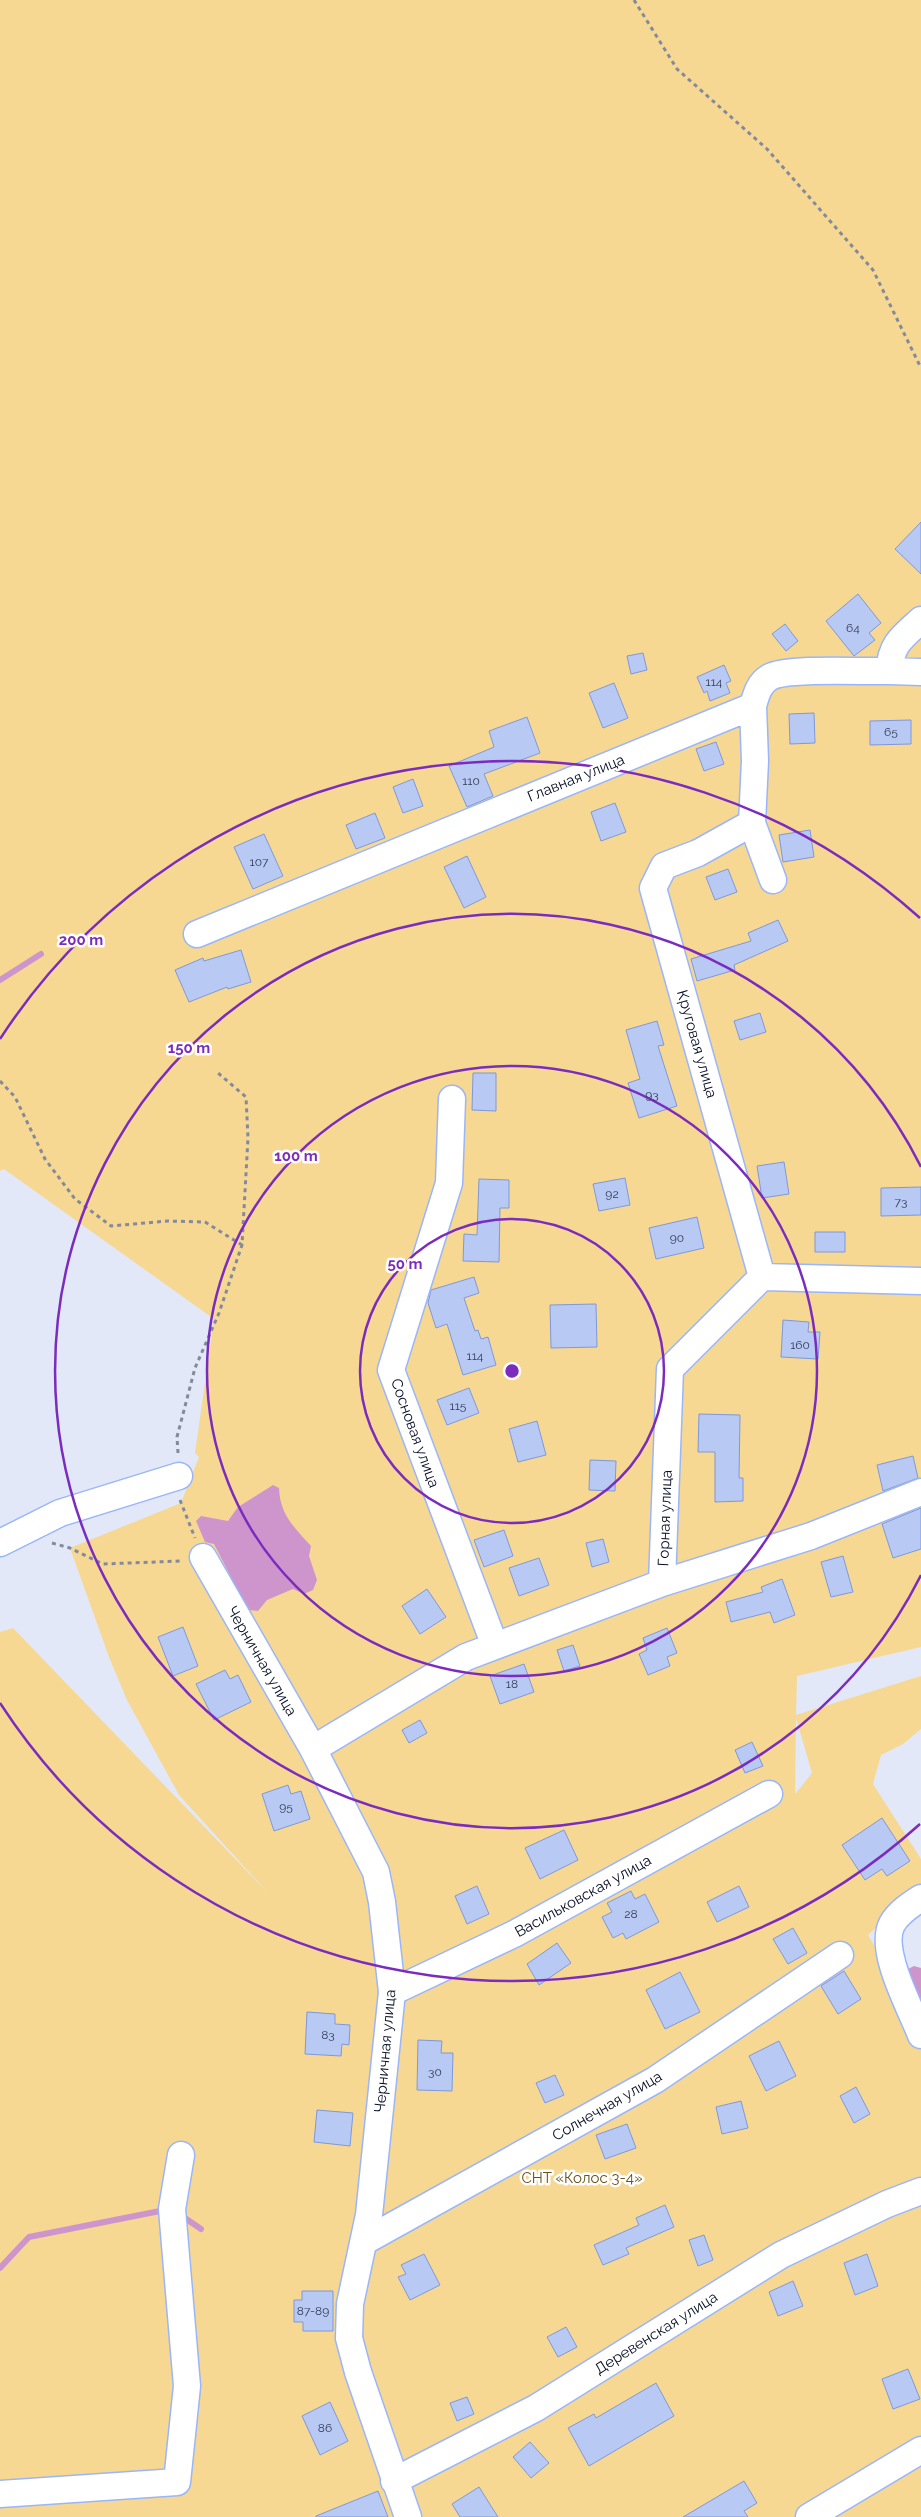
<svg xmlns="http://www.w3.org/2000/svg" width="921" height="2517" viewBox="0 0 921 2517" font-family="Raleway,sans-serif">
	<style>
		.green { fill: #f6d893; fill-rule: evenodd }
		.water { fill: #ce95cd }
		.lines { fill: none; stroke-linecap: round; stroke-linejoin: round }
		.stream { stroke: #ce95cd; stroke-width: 6 }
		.building { fill: #b8c9f3; stroke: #7e98da }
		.minor-casing { stroke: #9ab6fa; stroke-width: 29 }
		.path { stroke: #838a9c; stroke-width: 3; stroke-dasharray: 4 4; stroke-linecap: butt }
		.minor { stroke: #fff; stroke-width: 26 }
		.ring { fill: none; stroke: #7b2cbf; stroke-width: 2.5 }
		.labels { text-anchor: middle; stroke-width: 5; stroke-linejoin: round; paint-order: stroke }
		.number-label { font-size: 12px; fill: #323c58 }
		.street-label { font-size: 15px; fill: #050d24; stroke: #fff }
		.park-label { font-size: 15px; fill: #685219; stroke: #fff }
		.centre { fill: #7b2cbf; stroke: #fff; stroke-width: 2.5 }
		.ring-label { font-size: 15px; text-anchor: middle; font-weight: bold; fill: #7b2cbf; stroke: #fff; stroke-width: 5; stroke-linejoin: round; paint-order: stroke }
	</style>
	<rect width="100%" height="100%" fill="#e2e8f7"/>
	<!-- green -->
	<path class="green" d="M0,0H921V1647L797,1676L796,1715L921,1676V1729L903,1744L881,1755L873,1784L921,1859V1887L868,1935L887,1966L921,2050V2517H0V1632L13,1628L269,1894L179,1795L127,1700L109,1657L70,1548L181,1503L199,1457L195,1453L214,1319L4,1169L0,1171ZM796,1718L812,1773L796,1793H795Z"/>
	<!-- water -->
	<path class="water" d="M273,1485L279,1488C280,1515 294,1527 311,1546L309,1556L317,1580L313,1590L304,1594L293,1589L267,1600L258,1611L248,1610L214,1544L205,1542L196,1521L201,1516L228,1521L238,1507Z
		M914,1966L921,1968V2006L912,1991L908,1969Z"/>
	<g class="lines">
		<!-- stream -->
		<path class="stream" d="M0,980L41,954
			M179,2214L201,2229
			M0,2268L29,2237L165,2210"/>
	</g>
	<!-- building -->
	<path class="building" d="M921,522V574L895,549Z
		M858,594L881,623L869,633L875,640L854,656L826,621Z
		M785,624L798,641L786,651L772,634Z
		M643,653L647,670L631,674L627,656Z
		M724,665L731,681L726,683L730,693L710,701L707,691L704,693L697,677Z
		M614,683L628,718L603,728L589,693Z
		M814,713L815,743L790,744L789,714Z
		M527,717L540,753L484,774L493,796L467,807L449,766L494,747L489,731Z
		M911,720V744L870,745V721Z
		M716,742L724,764L704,771L696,749Z
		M413,779L423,806L403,813L393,787Z
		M615,803L626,832L601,841L591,812Z
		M375,813L385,838L356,849L346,825Z
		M810,830L814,857L783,862L779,835Z
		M264,834L283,876L253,889L234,847Z
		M467,856L486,897L464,908L444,867Z
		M728,869L737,892L715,900L706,877Z
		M778,920L788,941L734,965L735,970L697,981L691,959L751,941L748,933Z
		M241,950L251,982L228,989L227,987L189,1002L175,970L203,958L204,961Z
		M760,1013L766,1032L740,1040L734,1021Z
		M657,1021L664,1045L658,1046L677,1106L639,1118L628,1083L640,1079L626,1030Z
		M473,1073H496V1111L472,1110Z
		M784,1162L789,1194L762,1198L757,1166Z
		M625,1178L630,1205L599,1211L593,1184Z
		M479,1179L509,1180V1208H500L499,1262L463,1261L464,1234L477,1235Z
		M921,1187V1215L881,1216V1188Z
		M697,1217L704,1248L656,1259L649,1228Z
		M815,1232H845V1252H815Z
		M474,1277L479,1293L464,1298L475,1331L478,1330L481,1339L488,1337L496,1365L463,1375L447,1324L436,1328L428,1303L431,1290Z
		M596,1304L597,1347L551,1348L550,1305Z
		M783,1320L809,1322L808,1332H820L818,1359L781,1357Z
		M469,1388L479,1413L447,1425L437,1400Z
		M699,1414L740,1415L739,1478H743V1501L715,1502V1452H698Z
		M537,1421L546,1455L518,1462L509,1429Z
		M913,1456L918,1478L883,1491L877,1465Z
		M590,1460L616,1461L615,1491L589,1490Z
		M921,1508V1549L893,1558L882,1524Z
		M504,1530L513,1556L484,1567L474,1540Z
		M603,1539L609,1562L592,1567L586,1543Z
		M843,1556L853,1592L831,1597L821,1562Z
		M539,1558L549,1585L519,1596L509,1568Z
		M782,1579L795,1615L774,1623L770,1612L731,1622L726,1602L763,1592L761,1587Z
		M427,1589L446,1617L420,1634L402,1606Z
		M183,1627L198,1666L173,1676L158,1637Z
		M667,1628L677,1653L667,1657L670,1666L648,1675L639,1654L647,1650L643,1638Z
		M573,1645L580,1666L564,1671L557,1650Z
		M524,1664L534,1692L500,1704L490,1676Z
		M225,1670L230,1679L238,1675L251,1702L214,1720L196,1684Z
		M420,1720L427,1733L409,1743L402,1730Z
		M752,1742L763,1766L745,1773L735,1750Z
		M288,1785L291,1794L301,1791L310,1819L274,1831L262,1794Z
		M882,1818L910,1861L887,1876L882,1869L865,1880L842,1845Z
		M564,1830L578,1860L540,1879L525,1848Z
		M477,1886L489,1914L467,1924L455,1896Z
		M739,1886L749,1907L717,1922L707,1902Z
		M631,1891L635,1899L645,1894L659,1922L626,1939L623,1933L613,1938L602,1917L612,1912L607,1903Z
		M793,1928L807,1953L788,1964L773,1939Z
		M557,1943L571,1963L539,1985L527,1964Z
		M844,1971L861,1999L838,2014L821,1986Z
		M680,1972L700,2012L665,2029L646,1990Z
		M307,2012L335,2014V2024L350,2025L349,2045L342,2044L341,2056L305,2054Z
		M418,2040L442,2041L441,2053H453L452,2091L417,2090Z
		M779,2041L796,2076L766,2091L749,2056Z
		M555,2075L564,2095L545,2103L536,2083Z
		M856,2087L870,2114L854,2123L840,2096Z
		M741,2101L748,2128L722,2134L716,2107Z
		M317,2110L353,2113L350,2146L314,2142Z
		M627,2124L636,2148L605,2159L596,2135Z
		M665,2205L674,2227L626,2248L629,2254L603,2265L594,2245L639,2225L636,2218Z
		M704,2235L713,2260L698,2266L689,2240Z
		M424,2254L440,2285L410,2300L398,2277L406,2274L401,2265Z
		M867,2254L878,2286L855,2295L844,2263Z
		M793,2281L803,2306L778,2316L769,2292Z
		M302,2291H333V2331H303V2322H294V2300H302Z
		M566,2327L577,2347L558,2357L547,2337Z
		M908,2369L920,2399L893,2409L882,2379Z
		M656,2383L674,2416L589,2466L568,2428L594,2414L596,2418Z
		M467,2397L474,2414L457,2421L450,2403Z
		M330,2402L348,2441L320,2455L302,2416Z
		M530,2442L549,2463L531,2478L513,2457Z
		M744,2481L757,2503L744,2511L748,2517H683Z
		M479,2487L498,2517H460L452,2504Z
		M378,2491L388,2517H316V2516Z"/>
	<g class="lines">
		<!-- minor casing -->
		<g class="minor-casing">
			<path id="minor" d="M889,671L921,672
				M753,706L755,761L752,823L698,853L664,866L653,888L762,1277L921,1281
				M752,823L773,880
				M197,934L753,706C756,695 759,683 770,677C789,667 865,672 889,671C891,644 902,637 921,620
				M452,1099L449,1183L391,1370L495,1646
				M762,1277L670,1369L662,1583L811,1536L921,1492
				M0,1543L60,1513L179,1476
				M203,1557L313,1749L376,1872L382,1902L392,1992L369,2215L350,2304L349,2338L358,2372L408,2517
				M313,1749L466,1657L662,1583
				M921,1898C910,1905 898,1913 892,1924C878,1950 911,2009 921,2035
				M392,1992L514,1934L769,1794
				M365,2241L655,2080L840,1955
				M394,2481L536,2408L781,2255L887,2204L921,2191
				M0,2494L177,2482L187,2386L172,2209L181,2155
				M809,2517L921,2450"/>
		</g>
		<!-- path -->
		<path class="path" d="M634,0L677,69L767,149L873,270L921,368
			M0,1081L15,1097L45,1159L75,1199L111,1226L168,1221L205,1222L242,1245
			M178,1453L177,1437L195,1368L219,1313L242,1245L248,1138L246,1097L218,1073
			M180,1500L195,1538
			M52,1543L70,1548L103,1564L181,1561"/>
		<!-- minor -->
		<use href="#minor" class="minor"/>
	</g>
	<!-- distance rings -->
	<g class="ring">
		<circle cx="512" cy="1371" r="152"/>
		<circle cx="512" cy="1371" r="305"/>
		<path d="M921 1575A457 457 0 1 1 921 1167"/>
		<path d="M920 1824A610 610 0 0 1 0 1703M0 1039A610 610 0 0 1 920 918"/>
	</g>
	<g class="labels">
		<!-- number labels -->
		<g class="number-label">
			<text x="853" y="632">64</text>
			<text x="714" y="686">114</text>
			<text x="891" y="736">65</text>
			<text x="471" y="785">110</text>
			<text x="259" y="866">107</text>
			<text x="652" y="1099">93</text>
			<text x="612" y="1198">92</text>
			<text x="901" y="1206">73</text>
			<text x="677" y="1242">90</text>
			<text x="800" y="1349">160</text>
			<text x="475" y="1360">114</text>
			<text x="458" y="1410">115</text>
			<text x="512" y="1688">18</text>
			<text x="286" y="1811">95</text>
			<text x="631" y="1918">28</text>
			<text x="328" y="2039">83</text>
			<text x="435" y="2076">30</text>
			<text x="313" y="2315">87-89</text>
			<text x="325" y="2432">86</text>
		</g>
		<!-- street labels -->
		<g class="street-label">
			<text transform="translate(576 778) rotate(-22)" y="5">Главная улица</text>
			<text transform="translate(697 1044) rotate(74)" y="5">Круговая улица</text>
			<text transform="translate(415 1433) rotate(70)" y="5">Сосновая улица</text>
			<text transform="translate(665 1518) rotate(-88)" y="5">Горная улица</text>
			<text transform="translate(262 1661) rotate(60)" y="5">Черничная улица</text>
			<text transform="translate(583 1896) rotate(-29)" y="5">Васильковская улица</text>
			<text transform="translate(385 2051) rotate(-85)" y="5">Черничная улица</text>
			<text transform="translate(607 2106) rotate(-30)" y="5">Солнечная улица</text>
			<text transform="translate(656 2333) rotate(-32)" y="5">Деревенская улица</text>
		</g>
		<!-- park labels -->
		<g class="park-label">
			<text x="582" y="2183">СНТ «Колос 3-4»</text>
		</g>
	</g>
	<circle cx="512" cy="1371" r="8" class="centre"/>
	<g class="ring-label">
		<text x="81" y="945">200 m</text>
		<text x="189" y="1053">150 m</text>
		<text x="296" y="1161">100 m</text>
		<text x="405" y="1269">50 m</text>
	</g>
</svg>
